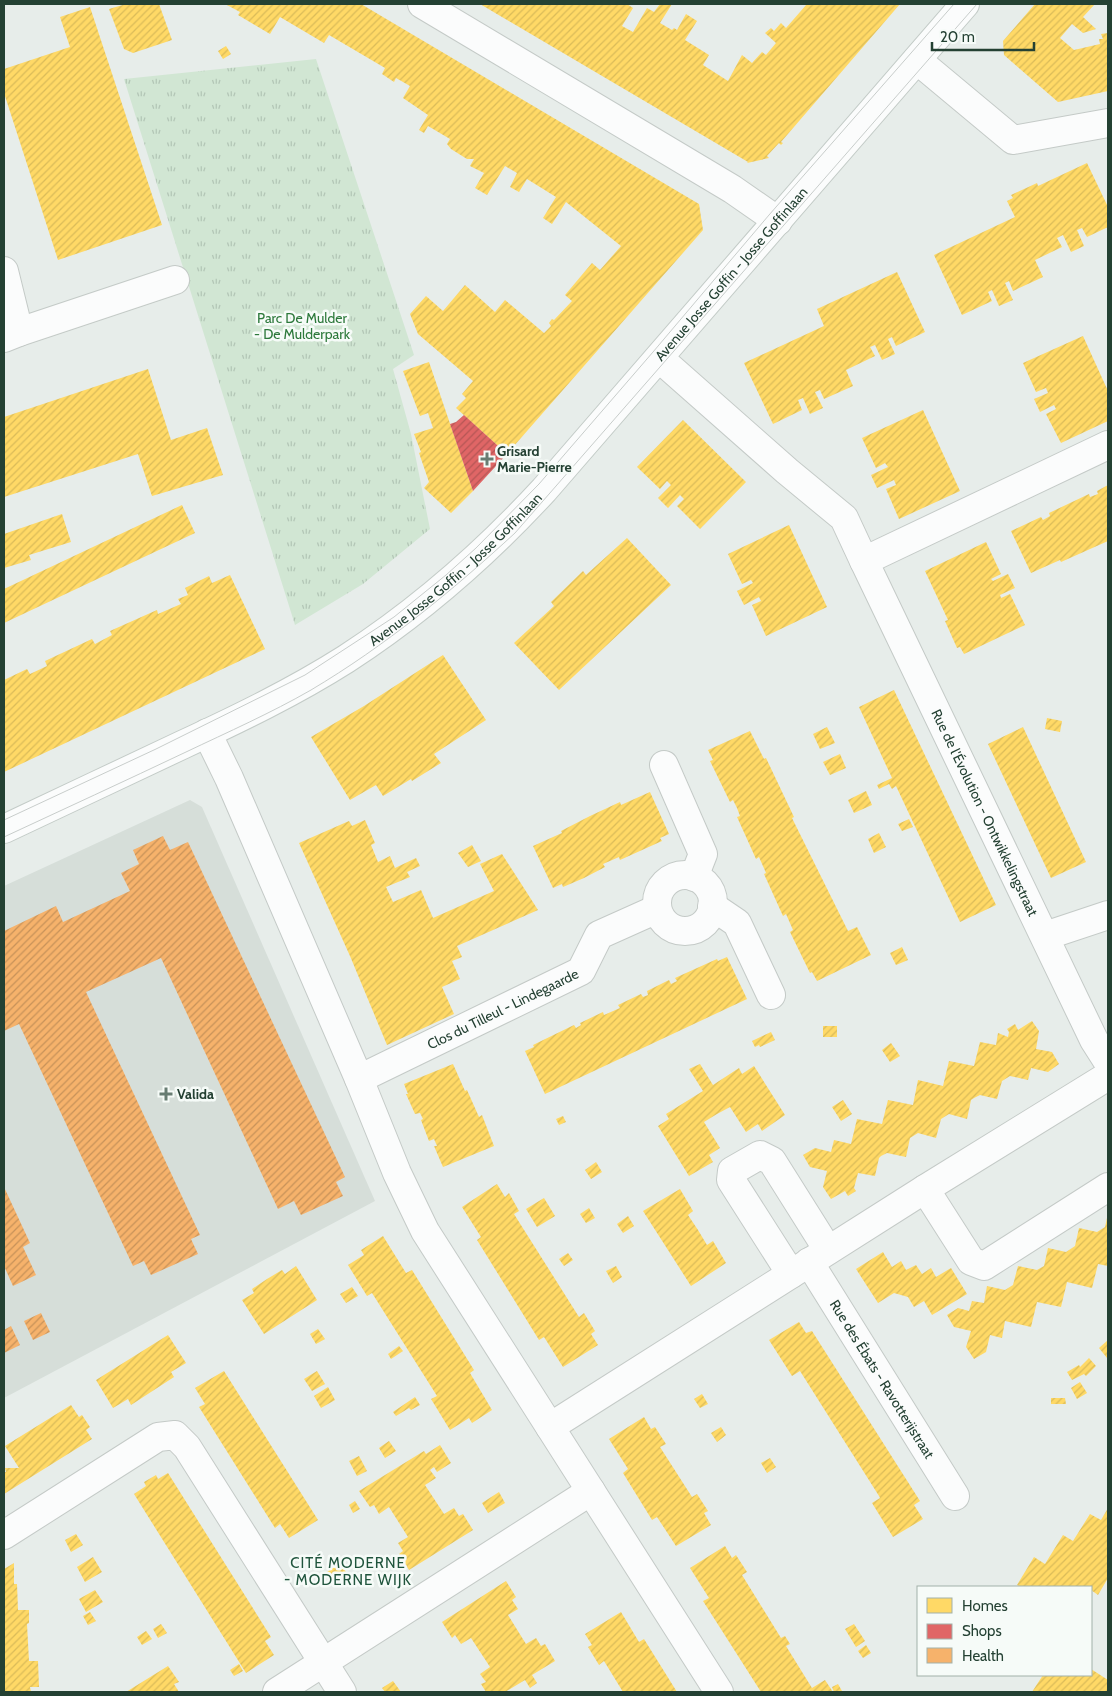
<svg xmlns="http://www.w3.org/2000/svg" width="1112" height="1696" viewBox="0 0 1112 1696" font-family="Cabin,sans-serif">
	<style>
		.built { fill: #d6ded9 }
		.park { fill: url(#park-tufts) }
		.homes { fill: url(#homes-hatch) }
		.shops { fill: url(#shops-hatch) }
		.health { fill: url(#health-hatch) }
		.lines { fill: none; stroke-linecap: round; stroke-linejoin: round }
		.street-casing { stroke: #c4cac7; stroke-width: 30 }
		.secondary-casing { stroke: #c3cbc7; stroke-width: 30 }
		.street { stroke: #fbfcfc; stroke-width: 28 }
		.secondary { stroke: #fbfcfc; stroke-width: 28 }
		.tram { stroke: #c8cdcb; stroke-width: 1 }
		.poi-dot { fill: #687d73; stroke: #f6fbf8; stroke-width: 2 }
		.labels { text-anchor: middle; stroke-width: 5; stroke-linejoin: round; paint-order: stroke }
		.street-label { font-size: 14px; fill: #244133; stroke: #f6fbf8 }
		.park-label { font-size: 14px; fill: #2d793b; stroke: #f6fbf8 }
		.poi-label { font-size: 14px; font-weight: bold; fill: #244133; stroke: #f6fbf8; text-anchor: start }
		.neighbourhood-label { font-size: 15px; letter-spacing: 1px; fill: #1f543c; stroke: #f6fbf8 }
	</style>
	<defs>
		<pattern id="park-tufts" width="24" height="20" patternUnits="userSpaceOnUse" patternTransform="scale(1.25)"><rect width="24" height="20" fill="#d1e6d3"/><path d="M3 7l-1-3M5 7V3M7 7l1-3M15 17l-1-3M17 17v-4M19 17l1-3" fill="none" stroke="#b3c6b6"/></pattern>
		<pattern id="homes-hatch" width="6" height="6" patternUnits="userSpaceOnUse" patternTransform="scale(1.25)"><rect width="6" height="6" fill="#ffd966"/><path d="M-1 1l2-2M0 6l6-6M5 7l2-2" fill="none" stroke="#dabb59"/></pattern>
		<pattern id="shops-hatch" width="6" height="6" patternUnits="userSpaceOnUse" patternTransform="scale(1.25)"><rect width="6" height="6" fill="#e06666"/><path d="M-1 1l2-2M0 6l6-6M5 7l2-2" fill="none" stroke="#b55655"/></pattern>
		<pattern id="health-hatch" width="6" height="6" patternUnits="userSpaceOnUse" patternTransform="scale(1.25)"><rect width="6" height="6" fill="#f6b26b"/><path d="M-1 1l2-2M0 6l6-6M5 7l2-2" fill="none" stroke="#c79259"/></pattern>
	</defs>
	<rect width="100%" height="100%" fill="#e7edea"/>
	<!-- built -->
	<path class="built" d="M190,800L202,807L375,1201L4,1398V886Z"/>
	<!-- park -->
	<path class="park" d="M316,59L414,355L393,369L411,434L430,529L363,584L295,625L124,79Z"/>
	<!-- homes -->
	<path class="homes" d="M126,4H159L172,40L133,53L124,49L109,9Z
		M225,4H361L699,204L703,230L507,454L456,408L466,398L462,394L473,381L418,334L410,314L426,296L443,311L465,285L495,312L505,300L544,333L551,326L549,323L552,319L554,320L572,301L565,295L592,263L600,270L621,246L566,202L552,224L543,218L556,197L527,179L519,192L510,187L517,173L505,166L487,195L475,188L484,173L470,166L474,159H467L451,149L447,144L450,139L428,126L424,133L419,130L428,115L403,98L410,86L396,78L394,82L382,74L385,68L329,35L324,43L280,17L270,34L238,15L240,12Z
		M480,4H627L633,8L622,26L633,32L647,8L654,12L660,4H672L660,23L672,30L674,28L677,30L686,14L697,21L685,40L709,55L703,65L728,81L742,55L752,63L762,52L766,55L776,43L765,33L771,28L774,31L781,23L786,28L807,4H900L781,142L783,143L781,145L779,143L767,156L769,158L747,163L748,162Z
		M1035,4H1095L1083,17L1096,29L1083,33L1072,24L1060,38L1074,50L1100,44L1099,39H1103L1101,34L1108,33V91L1058,102L1004,55L1003,41Z
		M90,7L162,225L58,260L4,93V69L70,47L60,17Z
		M226,46L231,54L223,59L218,51Z
		M1087,163L1108,207V227L1087,237L1082,228L1077,230L1084,246L1071,252L1063,235L1057,238L1062,247L1035,260L1043,277L1013,291L1009,281L1005,283L1013,300L999,306L992,290L988,292L992,301L962,315L934,255L1015,217L1007,201L1013,198L1011,195L1037,183L1038,186Z
		M897,272L925,332L896,346L892,337L888,339L895,354L882,360L875,345L870,347L875,356L846,370L853,386L824,399L820,390L815,392L823,408L810,414L803,398L798,400L802,410L773,424L744,363L824,326L817,309Z
		M1083,336L1108,391V421L1061,443L1046,414L1056,409L1054,405L1040,412L1034,399L1048,393L1046,388L1036,392L1023,363Z
		M429,362L473,491L451,513L424,488L429,482L419,453L421,452L414,434L433,428L428,413L420,416L403,371Z
		M148,369L171,440L207,428L223,475L152,496L138,454L4,497V417Z
		M923,410L960,491L899,519L886,489L896,485L894,480L877,488L871,475L888,467L885,463L876,468L862,438Z
		M683,420L746,482L700,529L677,506L684,499L680,495L668,508L658,498L671,485L667,481L660,489L637,467Z
		M1108,485V541L1061,562L1060,560L1031,573L1011,531L1041,517L1043,520L1050,516L1049,513L1089,494L1090,497L1098,494L1097,491Z
		M182,505L195,533L4,623V589Z
		M62,514L71,542L29,555L31,560L4,568V534Z
		M789,525L827,607L766,636L752,605L761,601L759,597L744,605L737,591L753,583L751,580L742,584L728,554Z
		M627,538L671,585L559,690L514,643L554,606L551,602L583,571L586,575Z
		M986,542L1001,574L991,579L993,581L1008,574L1015,588L1000,595L1001,598L1010,594L1025,625L964,654L960,647L957,648L945,621L948,620L925,571Z
		M230,575L265,649L4,772V680L27,669L30,674L47,666L45,661L92,639L95,644L112,635L110,631L157,610L158,614L181,604L178,599L188,595L185,588L209,576L212,583Z
		M443,655L486,720L434,754L441,763L412,781L411,779L383,796L376,785L350,800L311,737L364,706Z
		M894,690L996,905L960,922L896,786L892,789L889,784L879,789L877,785L892,778L859,707Z
		M1047,718L1062,721L1060,732L1045,729Z
		M827,727L835,743L820,749L813,734Z
		M1023,727L1086,862L1051,878L988,744Z
		M750,731L764,759L766,758L794,817L792,818L848,931L857,927L871,955L817,981L812,972L810,973L790,932L793,930L786,914L783,916L764,874L766,873L759,857L756,859L747,839L737,817L740,816L737,808L733,800L730,802L710,761L713,760L708,750Z
		M840,754L846,768L830,775L823,762Z
		M866,791L872,805L854,813L848,800Z
		M650,792L669,834L660,838L662,841L620,860L619,857L603,864L605,867L584,878L563,887L562,884L553,888L533,846L562,833L561,831L590,816L620,802L621,805Z
		M909,819L913,827L902,831L898,824Z
		M365,820L375,843L371,845L378,862L390,856L395,868L416,858L420,866L407,872L410,877L386,887L393,902L421,890L433,918L494,891L480,864L502,854L538,910L457,946L462,957L452,961L460,979L442,987L454,1014L387,1045L350,956L299,843L349,821L352,826Z
		M879,833L886,847L874,853L868,839Z
		M472,845L481,861L468,867L458,853Z
		M902,947L908,960L896,965L890,953Z
		M727,957L747,999L545,1094L525,1051L534,1047L533,1045L574,1025L576,1028L581,1025L580,1023L603,1012L604,1015L620,1008L618,1005L641,994L643,997L648,995L647,991L669,980L671,984L677,981L675,978L717,959L718,961Z
		M1032,1021L1039,1031L1036,1049L1052,1052L1059,1064L1048,1072L1031,1068L1028,1080L1010,1076L1002,1081L997,1099L980,1095L974,1098L971,1100L967,1119L949,1114L941,1119L936,1138L918,1133L910,1138L906,1157L887,1153L881,1156L879,1158L875,1176L858,1173L854,1188L856,1191L848,1196L845,1191L831,1199L823,1187L827,1171L810,1167L803,1155L815,1148L831,1152L834,1140L851,1144L857,1119L882,1124L888,1100L913,1105L918,1080L943,1086L949,1061L974,1066L980,1042L996,1045L998,1033L1008,1037L1009,1032L1007,1029L1015,1024L1018,1030Z
		M823,1026H837V1037H823Z
		M771,1032L775,1040L760,1047L759,1045L755,1047L752,1041Z
		M891,1043L900,1056L890,1062L882,1050Z
		M453,1064L465,1091L467,1090L479,1117L482,1115L494,1146L443,1167L434,1146H437L434,1139L429,1141L421,1120L423,1119L420,1113L415,1114L406,1094H408L404,1084Z
		M700,1064L713,1085L739,1068L742,1074L754,1066L785,1115L762,1131L758,1124L746,1132L730,1107L717,1114L704,1122L720,1148L709,1155L713,1162L689,1176L658,1126L669,1119L666,1114L703,1091L689,1069Z
		M843,1100L852,1114L841,1121L832,1107Z
		M563,1116L566,1122L559,1125L556,1119Z
		M596,1162L602,1172L591,1179L585,1170Z
		M497,1184L505,1197L509,1193L519,1211L514,1214L579,1317L584,1313L595,1331L591,1334L598,1345L563,1367L544,1337L539,1340L477,1240L481,1237L462,1207Z
		M680,1189L693,1211L688,1215L698,1230L707,1245L713,1241L726,1263L691,1286L643,1211Z
		M544,1198L555,1216L537,1227L526,1209Z
		M589,1208L595,1218L586,1223L580,1214Z
		M628,1216L634,1226L623,1233L617,1224Z
		M1107,1218L1108,1266L1098,1264L1092,1288L1067,1282L1061,1307L1037,1302L1031,1327L1005,1321L1002,1338L990,1335L986,1352L974,1359L966,1347L971,1331L954,1327L947,1315L958,1308L969,1311L972,1301L984,1303L987,1286L1005,1290L1013,1285L1018,1266L1037,1270L1044,1266L1048,1248L1066,1252L1075,1246L1079,1228L1097,1232L1105,1227Z
		M383,1236L406,1273L412,1270L474,1370L470,1373L492,1410L472,1423L469,1418L450,1430L431,1399L437,1396L372,1293L367,1296L348,1265L364,1255L361,1250Z
		M883,1252L892,1267L901,1261L906,1270L916,1265L922,1274L931,1268L936,1277L951,1268L967,1294L932,1315L924,1301L914,1307L908,1297L894,1293L878,1303L856,1269Z
		M568,1253L573,1260L564,1266L559,1259Z
		M296,1266L317,1300L264,1334L242,1300L254,1293L252,1289L267,1279L282,1270L285,1274Z
		M616,1266L622,1277L613,1283L606,1271Z
		M352,1287L358,1296L346,1303L340,1294Z
		M799,1322L806,1333L812,1331L920,1501L914,1505L923,1519L893,1537L872,1503L880,1498L879,1496L800,1371L792,1376L769,1340Z
		M318,1329L325,1339L316,1344L310,1334Z
		M168,1335L186,1363L171,1372L174,1377L131,1405L128,1399L113,1408L96,1380Z
		M1108,1340V1357L1107,1358L1099,1348Z
		M399,1346L403,1351L391,1359L388,1354Z
		M1089,1358L1096,1366L1086,1376L1084,1374L1072,1380L1067,1372L1079,1365L1080,1367Z
		M224,1371L318,1520L289,1538L280,1524L275,1528L199,1407L205,1404L195,1388Z
		M317,1371L325,1384L312,1391L304,1379Z
		M1080,1382L1087,1393L1077,1399L1071,1388Z
		M328,1387L335,1400L321,1408L314,1396Z
		M702,1394L708,1404L700,1408L694,1399Z
		M415,1397L420,1405L411,1410L409,1408L396,1416L393,1412Z
		M1051,1398H1065L1066,1404H1051Z
		M71,1405L79,1417L82,1415L90,1427L86,1430L92,1439L4,1494V1472H6L5,1468H19L5,1446Z
		M644,1417L651,1429L655,1427L666,1444L660,1447L692,1497L697,1494L708,1511L704,1513L711,1525L676,1546L657,1517L652,1520L623,1473L628,1469L609,1439Z
		M721,1427L726,1435L717,1442L711,1433Z
		M389,1441L396,1451L385,1458L379,1448Z
		M440,1445L451,1463L437,1472L434,1467L430,1470L436,1478L425,1485L444,1514L454,1508L459,1516L463,1514L473,1530L409,1570L399,1554L403,1551L398,1543L408,1537L389,1507L379,1514L374,1505L370,1507L359,1491L424,1451L426,1454Z
		M359,1456L367,1471L357,1476L349,1461Z
		M770,1458L776,1467L767,1473L761,1463Z
		M168,1473L271,1637L265,1641L274,1655L246,1673L134,1494L146,1486L144,1482L156,1475L158,1479Z
		M499,1492L505,1503L488,1513L482,1503Z
		M355,1501L360,1509L353,1513L349,1505Z
		M1108,1508V1578L1098,1595L1091,1590V1587H1021L1017,1585L1034,1557L1045,1564L1063,1535L1073,1541L1090,1514L1101,1520Z
		M76,1534L83,1545L71,1552L65,1540Z
		M725,1546L732,1558L736,1555L747,1572L742,1575L781,1638L785,1636L790,1644L786,1646L812,1688L825,1680L833,1692H761L703,1601L709,1598L690,1568Z
		M93,1557L102,1572L85,1582L77,1567Z
		M340,1562L346,1572L334,1581L327,1572Z
		M14,1563V1584H17L18,1610H29V1623L27,1624L29,1661H38L39,1687H30L31,1692H4V1569Z
		M506,1581L516,1597L512,1600L518,1609L508,1615L526,1644L536,1638L541,1646L545,1644L555,1661L532,1675L537,1683L530,1688L525,1680L505,1692H486L481,1684L486,1682L480,1674L490,1667L471,1638L461,1644L455,1635L452,1638L442,1622Z
		M95,1590L103,1602L86,1612L79,1599Z
		M90,1612L96,1621L88,1625L83,1616Z
		M621,1612L639,1642L644,1639L677,1692H623L604,1661L599,1665L588,1647L592,1645L585,1634Z
		M161,1624L167,1633L158,1638L153,1629Z
		M854,1624L865,1641L856,1647L845,1629Z
		M146,1631L152,1639L142,1645L137,1637Z
		M866,1645L871,1653L863,1658L858,1651Z
		M239,1664L243,1671L234,1676L230,1670Z
		M168,1666L179,1682L174,1684L179,1692H126Z
		M1091,1669L1108,1680V1692H1032L1043,1675H1091Z
		M393,1681L401,1692H385L382,1688Z
		M838,1684L842,1691L834,1692L832,1687Z"/>
	<!-- shops -->
	<path class="shops" d="M464,415L507,454L473,491L450,424L456,422Z"/>
	<!-- health -->
	<path class="health" d="M163,836L170,850L188,842L345,1177L336,1182L343,1196L301,1215L294,1201L278,1209L161,958L86,992L200,1235L191,1239L198,1254L151,1275L144,1261L133,1266L19,1024L4,1031V931L56,906L63,922L130,891L121,873L139,864L133,850Z
		M4,1187L30,1243L23,1247L36,1275L13,1286L4,1266Z
		M41,1313L50,1332L33,1340L24,1321Z
		M11,1326L20,1345L4,1353V1330Z"/>
	<g class="lines">
		<!-- street casing -->
		<g class="street-casing">
			<g id="street">
				<path d="M422,4L732,189L778,221"/>
				<path d="M917,60L1013,140L1108,123"/>
				<path d="M4,271L19,332L4,338"/>
				<path d="M19,332L175,280"/>
				<path d="M659,358L787,471L844,518L864,561L1108,445"/>
				<path id="s1" d="M864,561L1094,1040L1108,1062"/>
				<path d="M207,733L229,778L359,1079L397,1173L425,1231L719,1692"/>
				<path d="M664,765L703,854L694,877"/>
				<circle cx="685" cy="903" r="28"/>
				<path d="M712,906L737,923L771,995"/>
				<path d="M1045,936L1108,915"/>
				<path id="s2" d="M359,1079L581,971L599,935L657,909"/>
				<path d="M925,1189L971,1261L984,1266L1108,1187"/>
				<path id="s3" d="M809,1262L955,1496"/>
				<path d="M791,1274L731,1180L732,1171L760,1155L772,1161L828,1250"/>
				<path d="M550,1427L925,1189L1108,1076"/>
				<path d="M4,1535L158,1437L175,1435L187,1447L342,1692"/>
				<path d="M277,1692L591,1491"/>
			</g>
		</g>
		<!-- secondary casing -->
		<g class="secondary-casing">
			<g id="secondary">
				<path id="s4" d="M4,829C63,801 123,773 182,745C238,719 294,692 346,659C420,611 485,554 544,490L965,4"/>
			</g>
		</g>
		<!-- street -->
		<use href="#street" class="street"/>
		<!-- secondary -->
		<use href="#secondary" class="secondary"/>
		<!-- tram -->
		<path class="tram" d="M4,820L156,749L305,675L394,617L446,575L476,548L539,484L653,352L769,215L954,4
			M4,837C64,809 125,781 186,752C228,732 271,713 311,690C385,646 452,591 515,533L977,4"/>
	</g>
	<!-- markers -->
	<g class="poi-dot">
		<path d="M484.5 451.5h5v5h5v5h-5v5h-5v-5h-5v-5h5z"/>
		<path d="M163.5 1086.5h5v5h5v5h-5v5h-5v-5h-5v-5h5z"/>
	</g>
	<g class="labels">
		<!-- street labels -->
		<g class="street-label">
			<text dy="5" stroke="none"><textPath href="#s4" startOffset="929">Avenue Josse Goffin - Josse Goffinlaan</textPath></text>
			<text dy="5" stroke="none"><textPath href="#s4" startOffset="524">Avenue Josse Goffin - Josse Goffinlaan</textPath></text>
			<text dy="5" stroke="none"><textPath href="#s1" startOffset="279">Rue de l'Évolution - Ontwikkelingstraat</textPath></text>
			<text dy="5" stroke="none"><textPath href="#s2" startOffset="160">Clos du Tilleul - Lindegaarde</textPath></text>
			<text dy="5" stroke="none"><textPath href="#s3" startOffset="138">Rue des Ébats - Ravotterijstraat</textPath></text>
		</g>
		<!-- park labels -->
		<g class="park-label">
			<text x="302" y="323">Parc De Mulder<tspan x="302" dy="16">- De Mulderpark</tspan></text>
		</g>
		<!-- poi labels -->
		<g class="poi-label">
			<text x="497" y="456">Grisard<tspan x="497" dy="16">Marie-Pierre</tspan></text>
			<text x="177" y="1099">Valida</text>
		</g>
		<!-- neighbourhood labels -->
		<g class="neighbourhood-label">
			<text x="348" y="1568">CITÉ MODERNE<tspan x="348" dy="17">- MODERNE WIJK</tspan></text>
		</g>
	</g>
	<!-- border -->
	<rect width="1112" height="1696" fill="none" stroke="#244133" stroke-width="10"/>
	<!-- legend -->
	<rect x="917" y="1586" width="175" height="90" fill="#f6fbf8" stroke="#a2b1a9"/>
	<rect x="927" y="1598" width="25" height="15" fill="#ffd966" stroke="#a2b1a9"/>
	<text x="962" y="1611" font-size="15" fill="#244133">Homes</text>
	<rect x="927" y="1624" width="25" height="15" fill="#e06666" stroke="#a2b1a9"/>
	<text x="962" y="1636" font-size="15" fill="#244133">Shops</text>
	<rect x="927" y="1648" width="25" height="15" fill="#f6b26b" stroke="#a2b1a9"/>
	<text x="962" y="1661" font-size="15" fill="#244133">Health</text>
	<!-- scale -->
	<path d="M932 42v8h102v-8" fill="none" stroke="#244133" stroke-width="2.5"/>
	<text x="940" y="42" font-size="15" fill="#244133" stroke="#f6fbf8" stroke-width="4" paint-order="stroke">20 m</text>
</svg>
